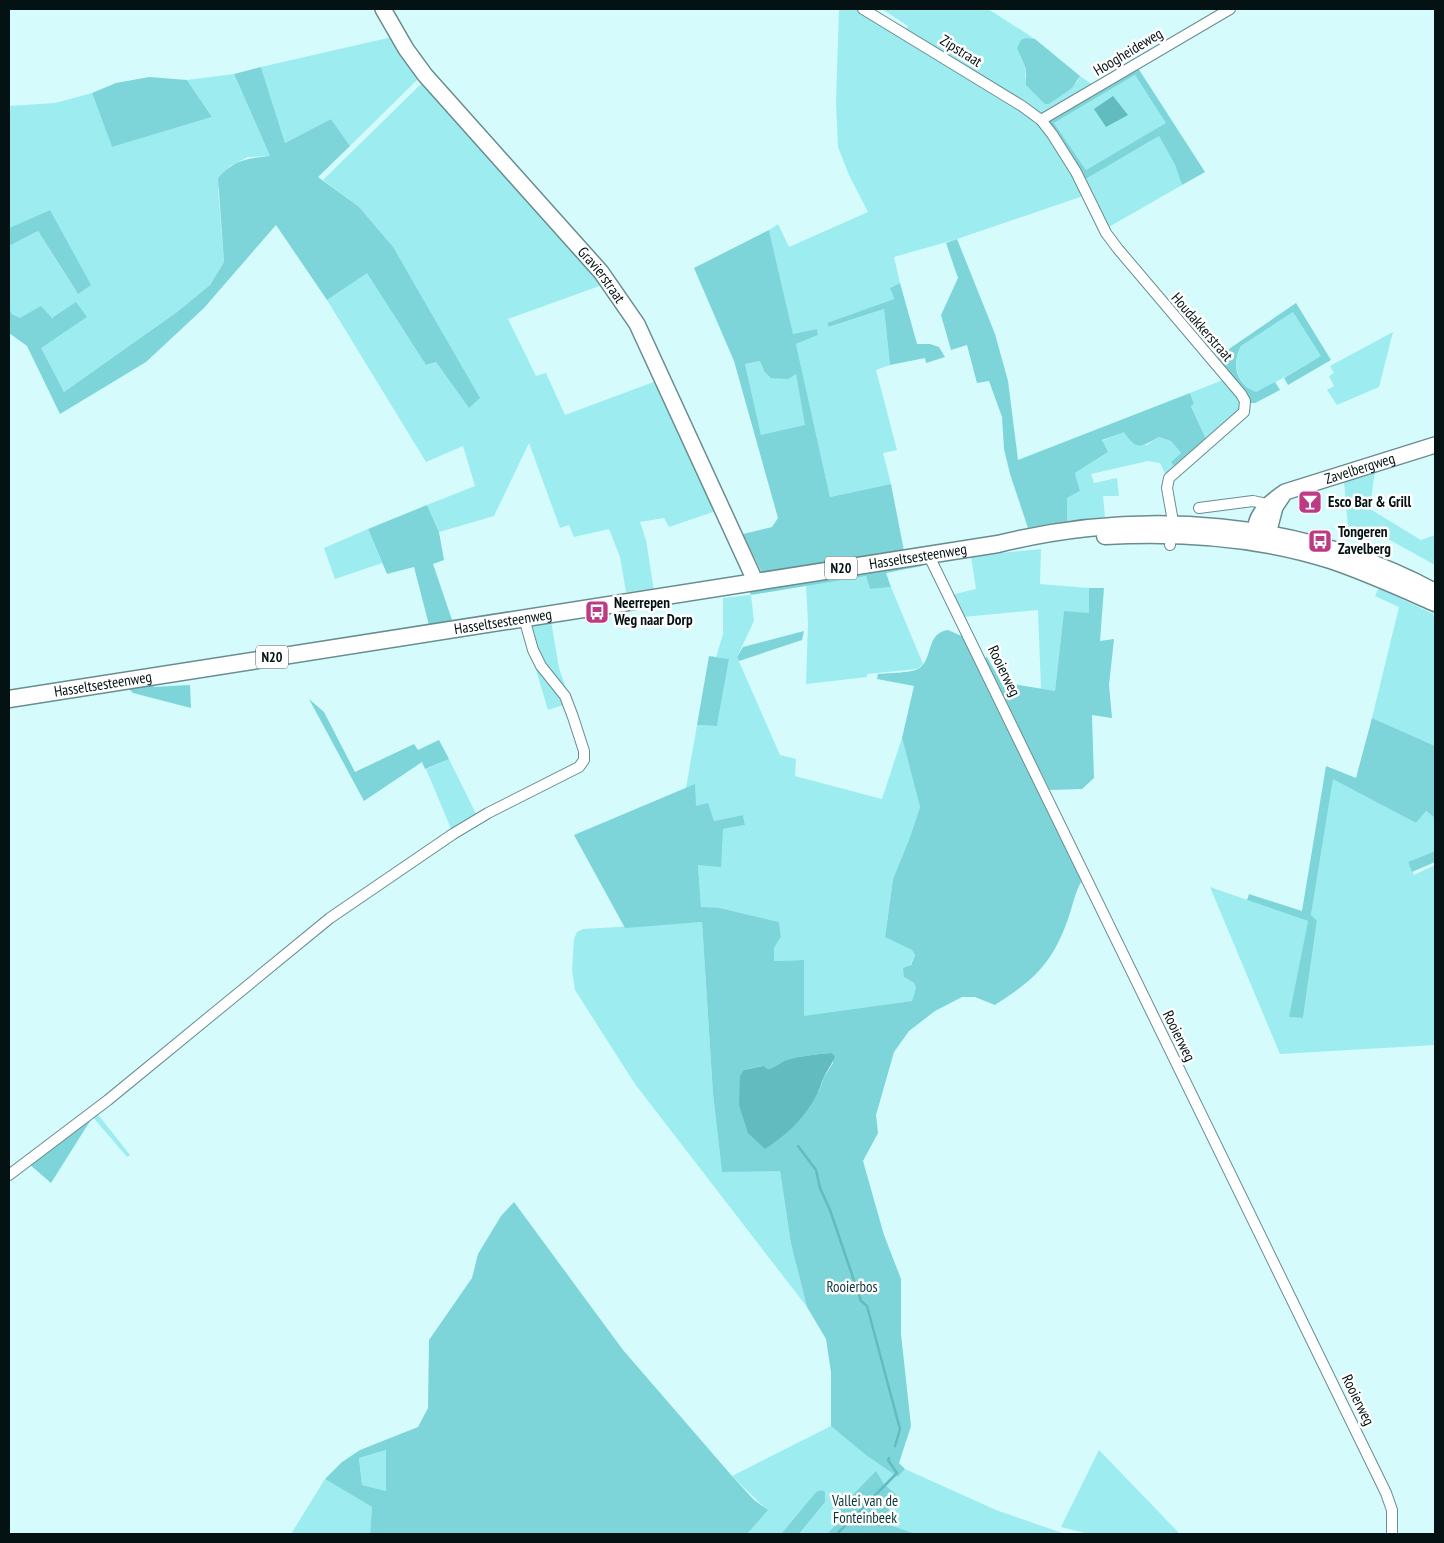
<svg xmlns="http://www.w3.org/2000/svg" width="1444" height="1543" viewBox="0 0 1444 1543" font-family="'PT Sans Narrow',sans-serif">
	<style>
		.green { fill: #9decf0 }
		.forest { fill: #7dd5da; fill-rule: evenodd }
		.water { fill: #62bbbf }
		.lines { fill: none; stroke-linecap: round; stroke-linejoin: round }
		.stream { stroke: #62bbbf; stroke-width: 2.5 }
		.street-casing { stroke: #698d8f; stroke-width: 12 }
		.secondary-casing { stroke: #698d8f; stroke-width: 18 }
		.primary-casing { stroke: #698d8f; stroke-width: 19 }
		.street { stroke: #fff; stroke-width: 10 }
		.secondary { stroke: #fff; stroke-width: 15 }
		.primary { stroke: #fff; stroke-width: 16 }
		.labels { text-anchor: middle; stroke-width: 5; stroke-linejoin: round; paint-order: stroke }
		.shield { fill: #fff; stroke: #50595a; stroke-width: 1 }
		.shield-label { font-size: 14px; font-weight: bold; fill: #051213 }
		.street-label { font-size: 15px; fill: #051213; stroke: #fff }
		.poi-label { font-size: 15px; font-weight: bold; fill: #051213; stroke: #fff; text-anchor: start }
		.park-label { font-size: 15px; fill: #0c373a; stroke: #fff }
	</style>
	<rect width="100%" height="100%" fill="#d5fbfd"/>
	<!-- green -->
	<path class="green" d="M839,9H860L1037,122L1047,133L1086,195L957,239L894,257L900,283L890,288L894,299L828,323L830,327L884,309L890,365L876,370L897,450L883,453L891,484L830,497L796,344L818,335L817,329L793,335L769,230L778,224L789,247L868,212L849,175L838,147L836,103Z
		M882,9H988L1035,39L1026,38L1020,56L1026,69L1025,77L1049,104L1077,82L1080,76L1093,85L1044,115L1039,114L904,32L908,26Z
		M392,37L419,77L416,81L350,146L331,119L285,143L261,67Z
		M234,74L270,156L248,157L230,166L218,188L224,262L210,285L177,312L64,392L40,348L87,317L20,318L12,314L9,309V246L38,231L77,293L50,210L9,228V106L55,103L92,93L112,147L212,117L187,80Z
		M1135,75L1167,123L1086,170L1054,123Z
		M422,83L605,284L508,319L536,376L546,373L565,415L659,380L716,511L669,527L664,518L640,522L646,540L654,591L626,592L620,557L609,529L574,537L569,525L560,528L529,443L494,516L439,532L427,505L475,486L463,446L426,462L327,300L367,272L426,365L436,362L469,408L358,206L323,180Z
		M1159,136L1175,165L1182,185L1107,228L1084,180Z
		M1293,312L1322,356L1265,388L1256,392C1237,384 1231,364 1241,346Z
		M1393,332L1379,387L1337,405L1327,390L1334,386L1329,376L1334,373L1330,366Z
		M760,361L764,371L796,374L806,425L761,436L745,364Z
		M1223,380L1239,400V410L1206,439L1191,405L1194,404L1190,393Z
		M1124,431L1131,442L1147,445L1159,437L1171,441L1181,453L1171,462L1174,466L1166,475L1160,463L1148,461L1091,474L1094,483L1117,478L1119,496H1103L1105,517L1067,521V498L1080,491L1075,473L1108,452L1102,441Z
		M1375,469L1370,509L1421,540L1435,535V565L1370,529L1364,537L1348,528L1344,481Z
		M368,529L382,563L335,579L324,548Z
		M1041,549L1040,584L1089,588V613L1064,612L1055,691L1041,689L1038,610L963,617L951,595L976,589L971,556Z
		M866,576L870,589L891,587L923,664L917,669L867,674V677L806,684L808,623L806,584Z
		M1379,588L1435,615V746L1372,718L1399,607L1375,596Z
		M751,595L754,621L737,657L780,755L796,759L795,776L882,799L902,738L920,807L910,837L893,879L885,936L912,950L915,955L904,977L914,983L916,988L912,1001L804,1017L803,960L774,961V948L781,937L779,922L720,908H701L698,865L723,829L745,825L743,815L714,821L696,806L686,788L697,725L717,726L729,659L716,657L723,634V598Z
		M551,621L559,668L569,697L538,654L532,628L535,623Z
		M531,653L566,704L548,710Z
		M449,759L477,816L452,831L426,769Z
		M1333,778L1416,823L1426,811L1435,818V851L1408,862L1414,875L1435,865V1045L1280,1054L1210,887L1308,921L1290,1017L1303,1018L1317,922L1311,915Z
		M702,922L713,1094L722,1171H780L791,1244L807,1307L635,1084L575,990L572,970L574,939L577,932L583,929Z
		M96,1112L130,1155L127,1157L91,1115Z
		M831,1426L898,1477L905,1469L996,1510L1065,1534H916L881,1522L898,1496L884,1484L839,1509L844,1516L827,1534H799L825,1502L816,1492L781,1534H747L767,1510L732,1476Z
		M386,1450V1491L362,1485L359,1458Z
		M1099,1450L1180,1534H1089L1061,1527Z
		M325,1479L372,1507L370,1534H291Z"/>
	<!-- forest -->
	<path class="forest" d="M1026,38L1035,39L1080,76L1072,88L1049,104H1045L1026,85V69L1017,48L1021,40Z
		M261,67L285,143L331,119L350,146L318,177L358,206L393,247L480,398L469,408L436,362L426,365L367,273L327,300L276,225L204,308L146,362L60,414L27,346L9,333V309L12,314L20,318L41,306L52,318L76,302L87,317L41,348L64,392L177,312L210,285L224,262L218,178C236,159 245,159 270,156L234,74Z
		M1138,68L1205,172L1182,185L1175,165L1159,136L1084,180L1045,121ZM1135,75L1166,123L1086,170L1054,123Z
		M149,77L187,80L212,117L112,147L92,93L116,83Z
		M50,210L91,285L78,294L38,231L9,246V228Z
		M769,230L793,334L817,329L818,335L796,344L830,497L891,484L904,551L763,575L743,534L772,527L778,518L734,361L694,268ZM760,361L764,371L771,378L788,379L796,374L805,425L761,435L745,364Z
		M957,239L995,334L1008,381L1018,460L1190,393L1194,404L1191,406L1206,439L1174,466L1171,462L1181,453L1171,441L1159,437C1141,447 1136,451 1124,432L1102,440L1108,452L1075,473L1080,491L1067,498V521L1028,528L1010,474L1004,449L1002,417L989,381L977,383L967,345L951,350L941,315L958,278L946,243Z
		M900,283L917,344H930L939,347L945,357L926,363L925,358L890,365L884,309L829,327L827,323L894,299L890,288Z
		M1296,303L1331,360L1288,385L1284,378L1321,356L1293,312L1241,346C1231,364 1236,384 1256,392L1275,382L1280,390L1255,403H1250L1213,360Z
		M427,505L439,532L444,560L433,564L452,620L429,625L414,567L387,574L368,529Z
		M921,562L922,566L886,573L891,587L870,589L866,576L751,595L748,588Z
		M1089,588H1104L1100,641L1114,639L1109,685L1112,718L1092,715L1094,778L1082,789L1050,790L983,659L987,657L1001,682L1055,691L1064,611L1089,613Z
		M948,630L966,638L1083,879C1075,891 1073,905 1068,919C1052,964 1034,980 995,1005L975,997H962L935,1011L909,1031L894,1052L876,1115L878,1133L863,1161L884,1235L901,1279V1334L911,1426L899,1463L905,1469L898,1477L866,1455L831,1426V1372L826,1339L807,1307L791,1244L780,1171L722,1172L713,1094L702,922L625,928L574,835L695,784L696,806L708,803L714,821L743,815L745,825L723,829L721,867L698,865L701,907L720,908L779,922L781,937L774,948V961L804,960V1016L912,1001L916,988L914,983L904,977L903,968L911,965L915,955L912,950L885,937L893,879L910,837L920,807L902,738L914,686L877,679L878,674C888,673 911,673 918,669C934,660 925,633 948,630ZM831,1053L833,1063L824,1077L819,1091L744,1070L762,1066L768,1069C775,1068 779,1063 786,1060C800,1056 816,1054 831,1053Z
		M804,631L802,640L739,661L737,657L743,647Z
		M709,656L729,659L717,726L697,725Z
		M153,681L154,687L190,685L191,708L133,693L129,689L131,685Z
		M309,699L324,712L355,772L414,744L418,750L439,740L449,759L425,769L422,762L364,801Z
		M1372,718L1435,746V818L1426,811L1416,823L1333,779L1311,915L1317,921L1303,1018L1289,1017L1308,921L1247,900L1249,894L1302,911L1326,766L1356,778Z
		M1435,851V862L1412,872L1408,862Z
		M92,1118L51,1183L28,1163Z
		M514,1202L623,1350L732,1476L754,1500L768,1510L747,1534H370L372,1507L325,1479L342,1462L360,1450L418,1427L428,1408L429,1340L472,1278L478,1254L501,1216ZM386,1450V1491L362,1485L359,1458Z
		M876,1471L884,1484L898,1496L881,1522L916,1534H827L844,1516L839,1509Z
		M822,1490L825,1492V1502L799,1534H781L816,1492Z"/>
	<!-- water -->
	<path class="water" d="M1113,96L1128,115L1106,127L1094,109Z
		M831,1053L835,1056C832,1065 827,1070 824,1077C821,1082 821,1087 818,1092C806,1117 788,1134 765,1149L748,1133L739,1105L740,1076L744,1070L763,1066L768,1069C775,1068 779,1063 786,1060C800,1056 816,1054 831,1053Z"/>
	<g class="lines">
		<!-- stream -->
		<path class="stream" d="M798,1146L816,1170L820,1188L830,1210L861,1301L867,1306L900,1429L895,1446
			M837,1534L897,1473L888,1460L889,1458"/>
		<!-- street casing -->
		<g class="street-casing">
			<path id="street" d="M863,9L1022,106L1041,120L1052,134L1076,172L1106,233L1118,249L1241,394L1245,401L1244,412L1169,478L1167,488L1172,516L1170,545
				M1041,120L1230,9
				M1199,508L1253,501L1272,505
				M928,554L1386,1493L1392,1510V1534
				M9,1175L108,1100L330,918L453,834L488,813L579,767L584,760V751L573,717L565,696L541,666L533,650L524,618"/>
		</g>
		<!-- secondary casing -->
		<g class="secondary-casing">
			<g id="secondary">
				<path id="s1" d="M383,9L406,49L425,75L601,272L637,324L752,574L753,582"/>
				<path id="s2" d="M1285,492L1275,507L1268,534L1258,543C1249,519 1266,505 1285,492L1435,445"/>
			</g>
		</g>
		<!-- primary casing -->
		<g class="primary-casing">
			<g id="primary">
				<path d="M1105,536C1180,532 1258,537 1330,560C1366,572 1401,588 1435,603"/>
				<path id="s3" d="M9,699L998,544C1144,508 1301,520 1435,592"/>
			</g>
		</g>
		<!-- street -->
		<use href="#street" class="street"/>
		<!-- secondary -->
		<use href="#secondary" class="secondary"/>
		<!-- primary -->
		<use href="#primary" class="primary"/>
	</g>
	<!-- icons -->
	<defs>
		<g id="bar-square" transform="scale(1.25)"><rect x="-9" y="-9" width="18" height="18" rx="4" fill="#bd3b84" stroke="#fff"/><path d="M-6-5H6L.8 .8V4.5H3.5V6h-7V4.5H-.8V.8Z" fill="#fff"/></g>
		<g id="bus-square" transform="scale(1.25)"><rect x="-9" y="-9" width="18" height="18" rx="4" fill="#bd3b84" stroke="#fff"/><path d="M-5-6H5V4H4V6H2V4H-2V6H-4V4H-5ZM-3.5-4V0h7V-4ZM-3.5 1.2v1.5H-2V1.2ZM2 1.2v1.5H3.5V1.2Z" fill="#fff"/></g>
	</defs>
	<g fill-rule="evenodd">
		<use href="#bar-square" x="1310" y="502"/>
		<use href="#bus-square" x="1320" y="541"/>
		<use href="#bus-square" x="597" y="612"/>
	</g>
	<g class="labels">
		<!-- shield labels -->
		<g class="shield">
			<rect x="825" y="556.5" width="32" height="23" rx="4"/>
			<rect x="256" y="645.5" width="32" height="23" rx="4"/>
		</g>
		<g class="shield-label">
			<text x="841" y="573">N20</text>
			<text x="272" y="662">N20</text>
		</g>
		<!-- street labels -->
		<g class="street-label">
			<text transform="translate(961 51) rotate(32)" y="5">Zipstraat</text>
			<text transform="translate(1128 52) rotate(-31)" y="5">Hoogheideweg</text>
			<text dy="5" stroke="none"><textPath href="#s1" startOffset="345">Gravierstraat</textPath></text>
			<text transform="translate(1202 327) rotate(49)" y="5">Houdakkerstraat</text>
			<text dy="5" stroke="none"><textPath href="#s2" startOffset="201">Zavelbergweg</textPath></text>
			<text dy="5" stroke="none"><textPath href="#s3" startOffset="920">Hasseltsesteenweg</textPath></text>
			<text dy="5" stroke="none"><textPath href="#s3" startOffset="500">Hasseltsesteenweg</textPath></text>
			<text transform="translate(1004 671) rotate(64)" y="5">Rooierweg</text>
			<text dy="5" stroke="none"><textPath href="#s3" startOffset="95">Hasseltsesteenweg</textPath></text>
			<text transform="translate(1179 1036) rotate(64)" y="5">Rooierweg</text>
			<text transform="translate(1358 1400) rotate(64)" y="5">Rooierweg</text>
		</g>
		<!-- poi labels -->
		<g class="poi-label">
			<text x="1328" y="507">Esco Bar &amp; Grill</text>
			<text x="1338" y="537">Tongeren<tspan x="1338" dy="17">Zavelberg</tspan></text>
			<text x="614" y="608">Neerrepen<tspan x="614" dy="17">Weg naar Dorp</tspan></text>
		</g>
		<!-- park labels -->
		<g class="park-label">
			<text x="852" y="1292">Rooierbos</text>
			<text x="865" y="1506">Vallei van de<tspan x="865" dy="17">Fonteinbeek</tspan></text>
		</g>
	</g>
	<!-- border -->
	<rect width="1444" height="1543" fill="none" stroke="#051213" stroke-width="20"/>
</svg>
